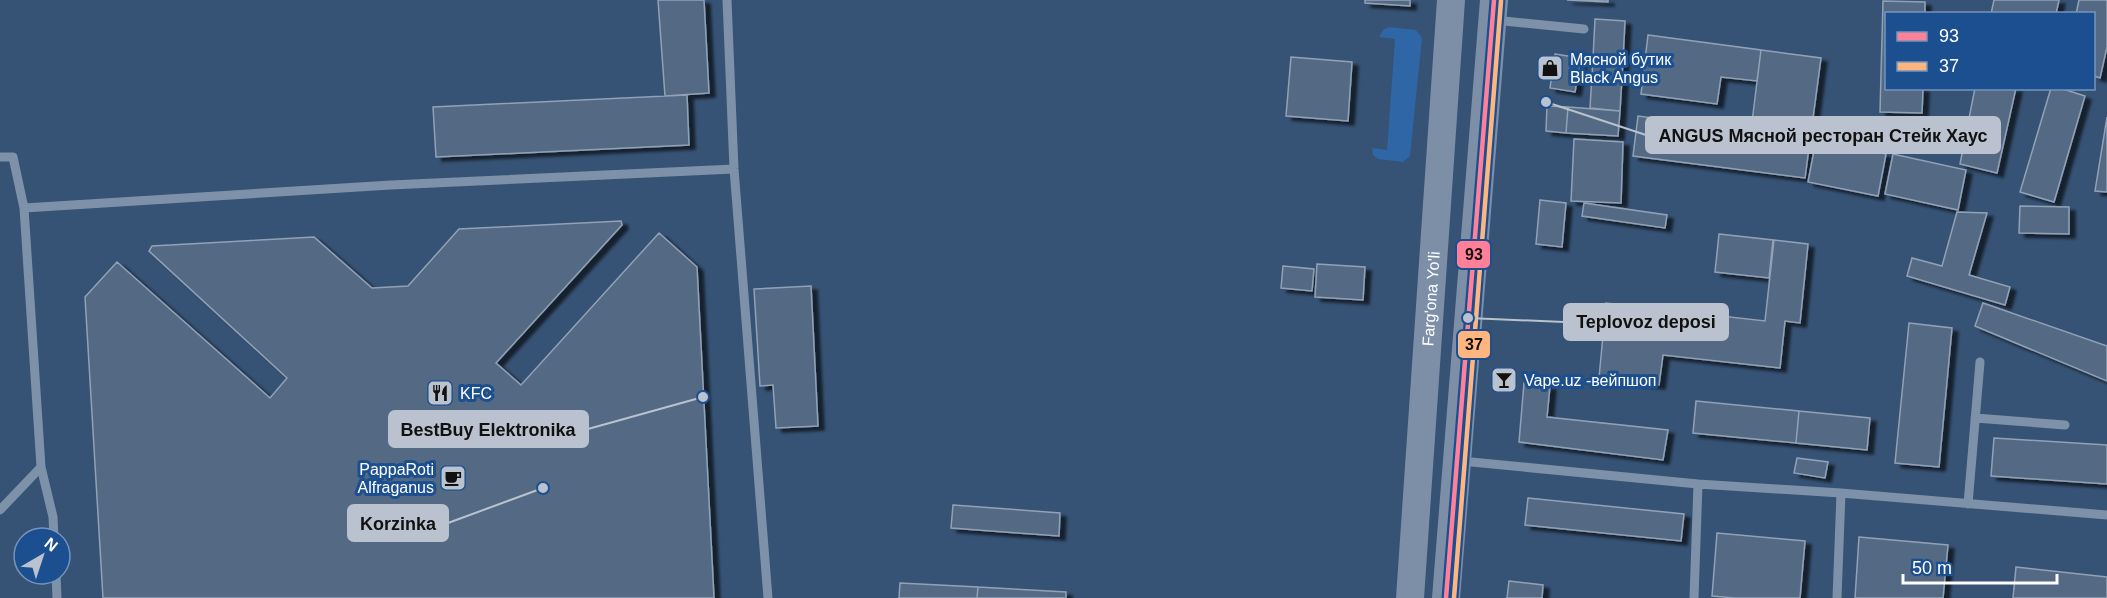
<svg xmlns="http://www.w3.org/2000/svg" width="2107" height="598" viewBox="0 0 2107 598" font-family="Arial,sans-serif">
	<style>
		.green { fill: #2f66a5 }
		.building { fill: #526984; stroke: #92a2b6; stroke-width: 1.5; filter: url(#shadow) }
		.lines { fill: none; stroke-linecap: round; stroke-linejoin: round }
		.lane { stroke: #7d92a8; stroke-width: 9 }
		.primary { stroke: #7d8ea7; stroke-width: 28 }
		.bus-1-casing { stroke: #1b4f8f; stroke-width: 9 }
		.bus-2-casing { stroke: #1b4f8f; stroke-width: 9 }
		.bus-1 { stroke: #ff8098; stroke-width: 4.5 }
		.bus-2 { stroke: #ffb580; stroke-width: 4.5 }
		.labels { text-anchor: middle; stroke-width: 6; stroke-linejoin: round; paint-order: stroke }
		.poi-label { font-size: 16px; fill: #fff; stroke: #1b4f8f; text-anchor: start }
		.street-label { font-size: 16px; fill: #fff; stroke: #1b4f8f }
		.leader { fill: none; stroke: #b9c2ce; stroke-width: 2 }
		.callout-dot { fill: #b9c2ce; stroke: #1b4f8f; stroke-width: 2 }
		.callout { fill: #b9c2ce; stroke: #b9c2ce; stroke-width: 2 }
		.callout-label { font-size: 18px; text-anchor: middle; font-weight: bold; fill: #111 }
		.line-badge { stroke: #1b4f8f; stroke-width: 2 }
		.pale-badge-label { font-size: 16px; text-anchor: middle; font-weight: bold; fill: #111 }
	</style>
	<defs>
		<filter id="shadow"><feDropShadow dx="6" dy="4" stdDeviation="1.5" flood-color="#0009"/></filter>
	</defs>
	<rect width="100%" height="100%" fill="#365274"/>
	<!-- green -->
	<path class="green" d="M1389,27L1416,30L1422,38L1410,156L1403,162L1378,159L1373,155L1372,148L1387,150L1395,39L1379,37L1383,30Z"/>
	<!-- building -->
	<path class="building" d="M658,0H704L709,93L665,96Z
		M1365,0H1410V6L1365,3Z
		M1567,0H1608V2Z
		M1994,0H2059L2056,14H1991Z
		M2079,0H2107V47L2100,78L2094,76V14H2076Z
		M1883,1L1925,2V14H1886V88H1923L1922,113L1880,112Z
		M1595,19L1625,21L1623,60L1593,58Z
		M1648,35L1761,50L1757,81L1721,77L1717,104L1641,94Z
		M1761,50L1821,58L1805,178L1633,156L1638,116L1751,130Z
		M1555,54L1581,58L1575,92L1550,88Z
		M1291,57L1352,62L1348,121L1286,116Z
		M1593,58L1623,60L1620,111L1590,108Z
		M1975,88H2016L1997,173L1960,164Z
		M2051,88H2060L2085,96L2054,202L2020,192Z
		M687,95L689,145L436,157L433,107Z
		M1547,106L1568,107L1566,133L1546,131Z
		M1568,107L1620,111L1618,136L1566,133Z
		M2107,117V192L2095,191Z
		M1574,139L1623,142L1621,203L1571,201Z
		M1816,140L1886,154L1878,196L1808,182Z
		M1893,154L1966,170L1958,210L1885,194Z
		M1540,200L1566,203L1562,247L1536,244Z
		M1584,203L1667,215L1665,228L1582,216Z
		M2020,206L2069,207V234L2019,233Z
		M1957,212L1987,213L1969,275L2010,287L2005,305L1907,276L1912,258L1942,266Z
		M621,221L622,225L496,363L521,385L659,233L697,267L714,598H103L85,297L117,262L270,398L287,378L149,251L152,246L314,237L372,288L408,286L459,229Z
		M1719,234L1773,240L1769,278L1715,272Z
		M1774,240L1808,244L1800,323L1785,321L1780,368L1663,355L1659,385L1599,378L1606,303L1765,321Z
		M1317,264L1365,267L1363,300L1315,297Z
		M1283,266L1314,269L1312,291L1281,288Z
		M811,286L818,426L776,428L773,385L760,386L754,289Z
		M1983,303L2107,346V381L1975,326Z
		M1909,323L1952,328L1939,467L1895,463Z
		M1524,383L1550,386L1547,417L1668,430L1663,460L1519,442Z
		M1696,401L1799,411L1796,443L1693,433Z
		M1799,411L1870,418L1867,450L1796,443Z
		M1994,438L2107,445V484L1991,476Z
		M1797,458L1828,462L1825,478L1794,473Z
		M1528,498L1684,514L1681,541L1525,525Z
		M953,505L1060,513L1059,536L951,528Z
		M1717,533L1805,541L1800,598H1735L1712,596Z
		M1859,537L1948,545L1943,598H1855Z
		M2016,567L2107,577V598H2013Z
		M1509,581L1543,585L1542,598H1507Z
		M900,583L978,587L977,598H899Z
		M978,587L1066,592V598H977Z"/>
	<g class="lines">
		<!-- lane -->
		<path class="lane" d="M727,0L734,169L768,598
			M1494,20L1584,29
			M0,157H13L24,208L41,467L53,517L54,538
			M24,208L391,185L734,169
			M1975,418L2065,425
			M1461,461L1698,484L1841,493L2107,515
			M1968,504L1980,362
			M0,510L41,467
			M56,574L57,598
			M1694,598L1698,484
			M1837,598L1841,493"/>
		<!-- primary -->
		<g class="primary">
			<path id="s1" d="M1410,598L1451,0"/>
			<path d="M1446,598L1494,0"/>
		</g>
		<!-- bus-1 casing -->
		<g class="bus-1-casing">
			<path id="bus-1" d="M1446,598L1494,0"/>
		</g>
		<!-- bus-2 casing -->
		<g class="bus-2-casing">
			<path id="bus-2" d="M1454,598L1501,1"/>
		</g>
		<!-- bus-1 -->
		<use href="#bus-1" class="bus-1"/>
		<!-- bus-2 -->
		<use href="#bus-2" class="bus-2"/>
	</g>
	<!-- icons -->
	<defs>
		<g id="shop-square" transform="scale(1.35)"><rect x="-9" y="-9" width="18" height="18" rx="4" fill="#b9c2ce" stroke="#1b4f8f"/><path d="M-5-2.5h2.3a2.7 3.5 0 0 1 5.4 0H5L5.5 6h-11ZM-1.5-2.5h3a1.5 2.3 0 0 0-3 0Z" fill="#111"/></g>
		<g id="bar-square" transform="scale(1.35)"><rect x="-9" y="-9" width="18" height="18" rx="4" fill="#b9c2ce" stroke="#1b4f8f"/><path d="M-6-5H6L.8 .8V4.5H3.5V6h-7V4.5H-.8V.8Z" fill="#111"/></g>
		<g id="restaurant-square" transform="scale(1.35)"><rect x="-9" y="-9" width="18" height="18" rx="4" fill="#b9c2ce" stroke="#1b4f8f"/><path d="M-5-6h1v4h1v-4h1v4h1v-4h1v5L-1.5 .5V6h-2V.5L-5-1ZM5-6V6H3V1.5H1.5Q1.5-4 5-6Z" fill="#111"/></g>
		<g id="cafe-square" transform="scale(1.35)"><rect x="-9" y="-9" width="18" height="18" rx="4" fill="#b9c2ce" stroke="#1b4f8f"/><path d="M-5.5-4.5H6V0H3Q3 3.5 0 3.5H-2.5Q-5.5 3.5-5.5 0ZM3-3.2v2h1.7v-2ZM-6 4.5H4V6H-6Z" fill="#111"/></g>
	</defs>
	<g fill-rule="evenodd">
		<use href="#shop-square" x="1550" y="68"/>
		<use href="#bar-square" x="1504" y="380"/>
		<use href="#restaurant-square" x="440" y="393"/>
		<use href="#cafe-square" x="453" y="478"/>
	</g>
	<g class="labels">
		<!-- poi labels -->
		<g class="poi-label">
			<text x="1570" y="65">Мясной бутик<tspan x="1570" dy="18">Black Angus</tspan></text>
			<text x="1524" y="386">Vape.uz -вейпшоп</text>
			<text x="460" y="399">KFC</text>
			<text x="434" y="475" text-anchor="end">PappaRoti<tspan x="434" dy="18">Alfraganus</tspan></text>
		</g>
		<!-- street labels -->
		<g class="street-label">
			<text dy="6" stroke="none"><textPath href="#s1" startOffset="300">Farg'ona Yo'li</textPath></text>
		</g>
	</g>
	<!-- callouts -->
	<path class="leader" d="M1546 102L1646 135M1468 318L1564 322M703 397L588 429M543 488L448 523"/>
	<g class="callout-dot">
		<circle cx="1546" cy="102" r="6"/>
		<circle cx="1468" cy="318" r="6"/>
		<circle cx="703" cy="397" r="6"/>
		<circle cx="543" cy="488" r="6"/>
	</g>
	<g class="callout">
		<rect x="1646" y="117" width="354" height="36" rx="6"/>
		<rect x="1564" y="304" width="164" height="36" rx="6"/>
		<rect x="389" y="411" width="199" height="36" rx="6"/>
		<rect x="348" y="505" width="100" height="36" rx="6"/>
	</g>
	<g class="callout-label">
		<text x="1823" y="142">ANGUS Мясной ресторан Стейк Хаус</text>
		<text x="1646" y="328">Teplovoz deposi</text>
		<text x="488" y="436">BestBuy Elektronika</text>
		<text x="398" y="530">Korzinka</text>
	</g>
	<g class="line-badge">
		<rect x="1456" y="240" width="35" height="29" rx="6" fill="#ff8098"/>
		<rect x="1457" y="330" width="34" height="29" rx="6" fill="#ffb580"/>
	</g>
	<g class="pale-badge-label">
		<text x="1474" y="260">93</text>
		<text x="1474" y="350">37</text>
	</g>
	<!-- legend -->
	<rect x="1885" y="12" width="210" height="78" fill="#1b4f8f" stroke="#7695bc" stroke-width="1.5"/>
	<rect x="1897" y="32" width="30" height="9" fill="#ff8098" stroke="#7695bc" stroke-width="1.5"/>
	<text x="1939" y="42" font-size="18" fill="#ffffff">93</text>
	<rect x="1897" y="62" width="30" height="9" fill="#ffb580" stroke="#7695bc" stroke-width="1.5"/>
	<text x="1939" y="72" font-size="18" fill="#ffffff">37</text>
	<!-- north arrow -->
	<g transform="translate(42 556) rotate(39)"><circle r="28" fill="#1b4f8f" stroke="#7695bc" stroke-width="1.5"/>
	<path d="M0-4.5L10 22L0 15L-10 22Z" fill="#b9c2ce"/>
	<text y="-9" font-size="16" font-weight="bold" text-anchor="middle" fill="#ffffff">N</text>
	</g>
	<!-- scale -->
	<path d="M1903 574v9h154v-9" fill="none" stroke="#ffffff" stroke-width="3"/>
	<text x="1912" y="574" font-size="18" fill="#ffffff" stroke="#1b4f8f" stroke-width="4.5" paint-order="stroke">50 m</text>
</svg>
